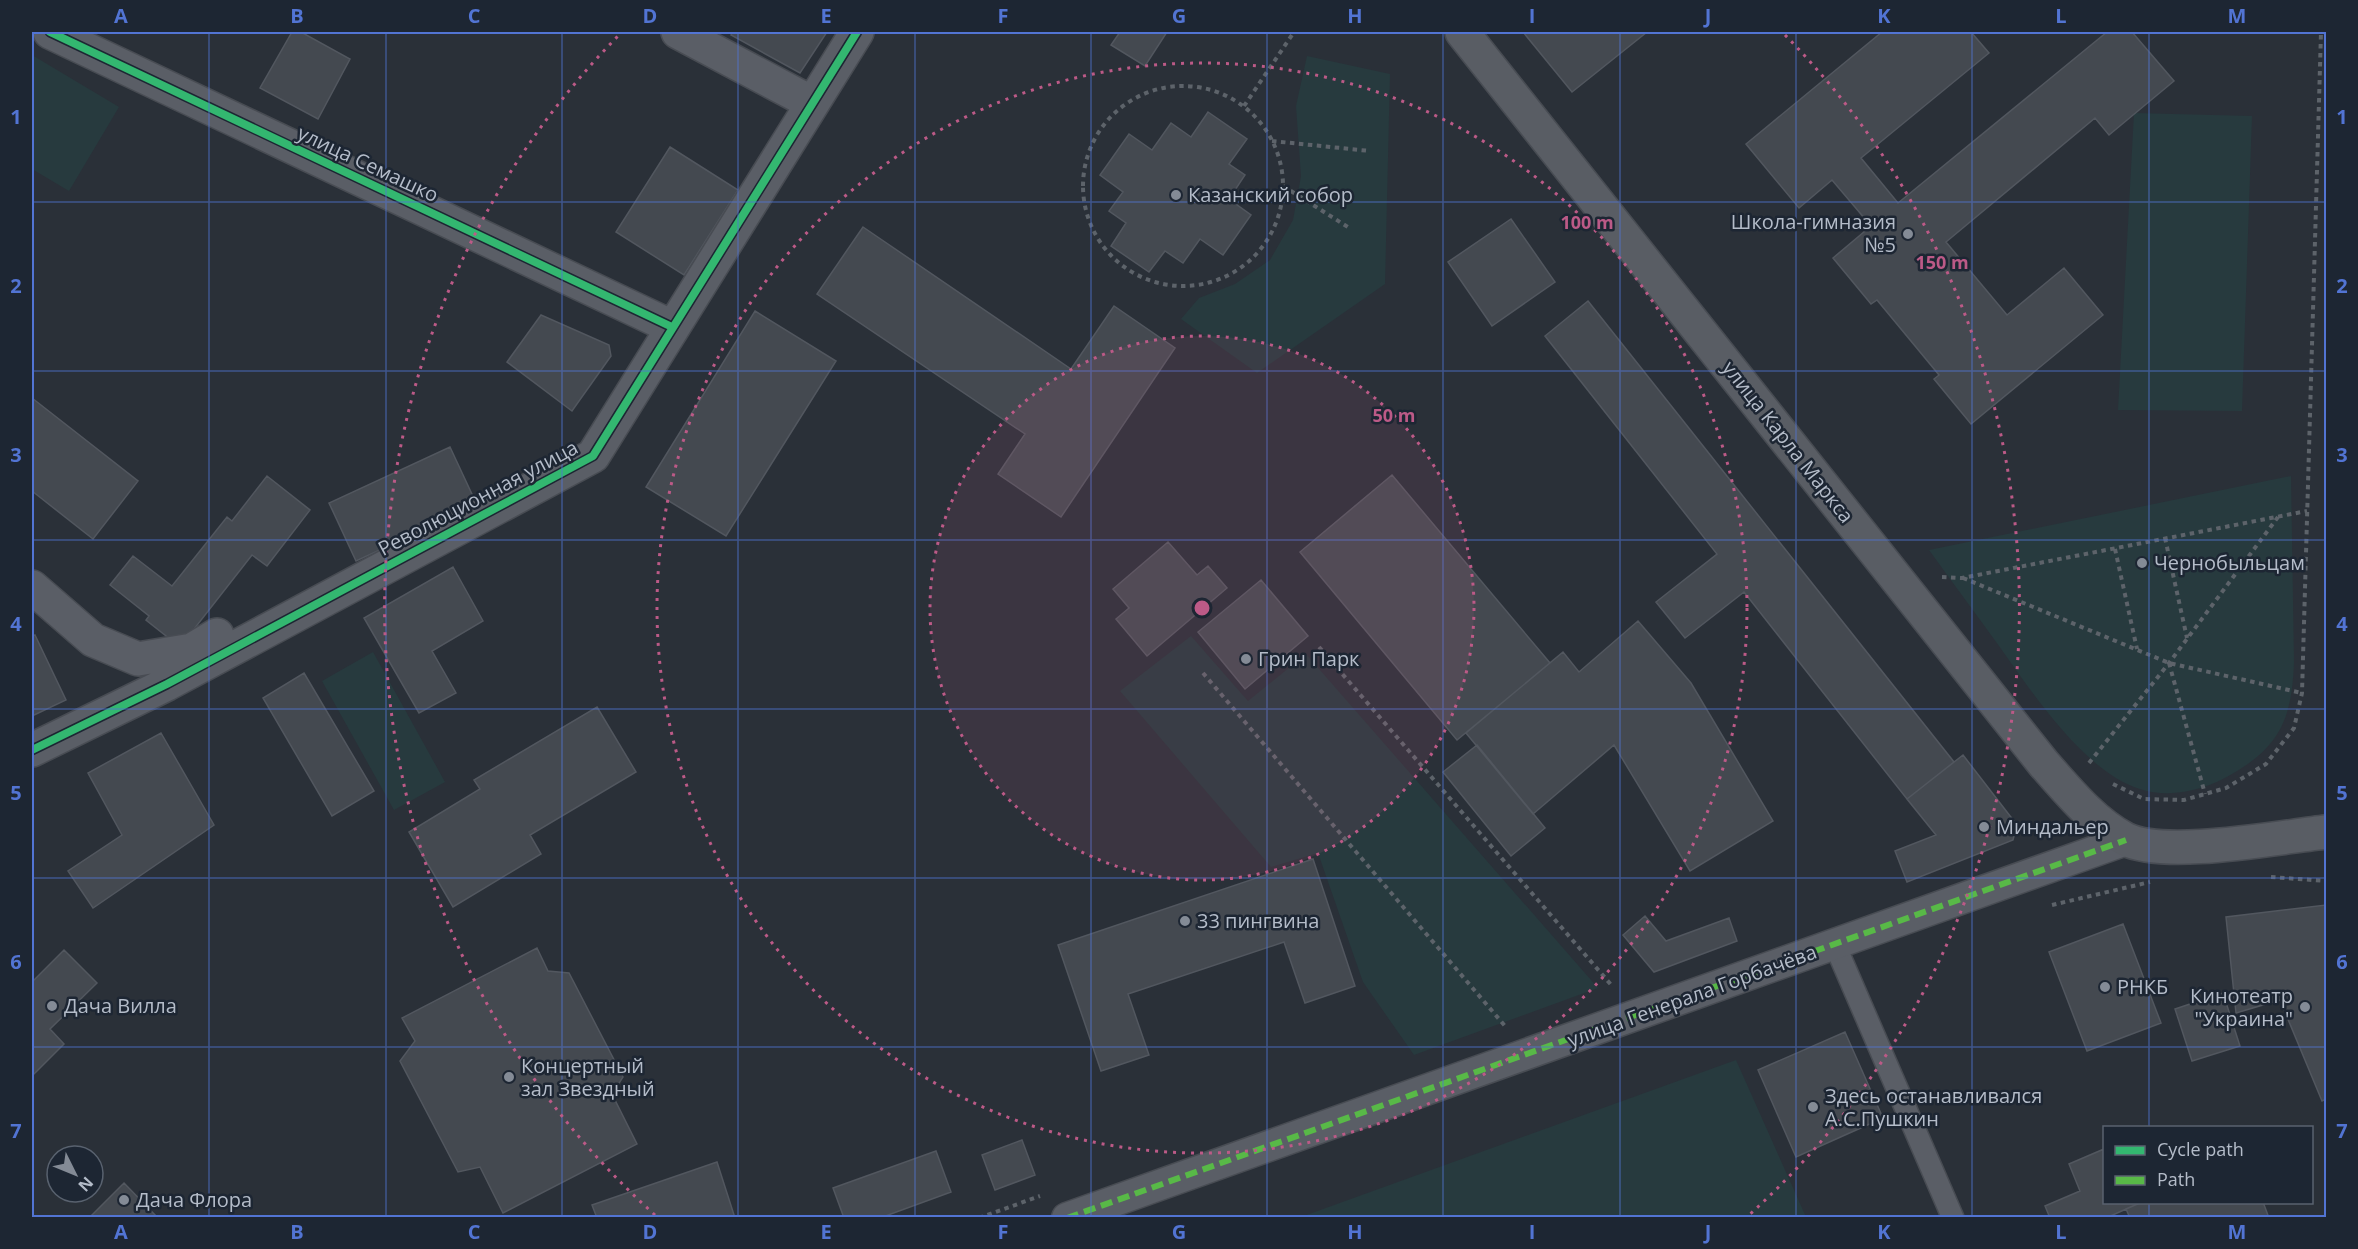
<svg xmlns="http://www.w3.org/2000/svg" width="2358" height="1249" viewBox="0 0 2358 1249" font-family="'Open Sans',sans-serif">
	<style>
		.green { fill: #273a3e }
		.building { fill: #444950; stroke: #52575f; stroke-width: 1.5 }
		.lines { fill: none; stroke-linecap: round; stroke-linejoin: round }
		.service-casing { stroke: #484c53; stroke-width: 24 }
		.pedestrian-casing { stroke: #484c53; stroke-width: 33 }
		.minor-casing { stroke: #484c53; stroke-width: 36 }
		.secondary-casing { stroke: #484c53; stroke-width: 36 }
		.path { stroke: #5d636a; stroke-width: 4; stroke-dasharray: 4.5 4.5; stroke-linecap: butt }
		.service { stroke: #5a5e66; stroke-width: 21 }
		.pedestrian { stroke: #5a5e66; stroke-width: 30 }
		.minor { stroke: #5a5e66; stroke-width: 33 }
		.secondary { stroke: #595d64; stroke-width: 33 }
		.quiet { stroke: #58b947; stroke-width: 6; stroke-dasharray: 12 6; stroke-linecap: butt }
		.cycleway-casing { stroke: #1d2633; stroke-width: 11 }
		.cycleway { stroke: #33b770; stroke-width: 8 }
		.grid { fill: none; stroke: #5274d3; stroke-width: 1.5; stroke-opacity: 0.55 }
		.ring { fill: none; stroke: #bc5a87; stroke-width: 3; stroke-dasharray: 3 6 }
		.poi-dot { fill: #848b96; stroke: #1d2633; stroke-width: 2 }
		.labels { text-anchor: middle; stroke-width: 5; stroke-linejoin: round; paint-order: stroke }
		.street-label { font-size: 20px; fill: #b4bcc9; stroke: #1d2633 }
		.poi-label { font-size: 20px; fill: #b4bcc9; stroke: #1d2633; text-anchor: start }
		.centre { fill: #bc5a87; stroke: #1d2633; stroke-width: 3 }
		.ring-label { font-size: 18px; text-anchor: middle; font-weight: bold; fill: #bc5a87; stroke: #1d2633; stroke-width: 5; stroke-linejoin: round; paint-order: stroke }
		.neatline { fill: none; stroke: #5274d3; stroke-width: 2 }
		.grid-label { font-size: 20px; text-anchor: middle; font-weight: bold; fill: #5274d3 }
	</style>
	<rect width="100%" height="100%" fill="#2a3038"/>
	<!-- green -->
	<path class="green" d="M32,55L119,107L69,191L32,169Z
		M1307,56L1390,74L1385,284L1257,373L1181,319L1199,298L1235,284L1270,260L1293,220L1301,176L1296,106Z
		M2134,113L2252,116L2242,411L2118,410Z
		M2291,476L2294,662C2292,717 2281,746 2232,774C2206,790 2170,799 2140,789C2084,772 2032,692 1999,646C1976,614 1952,582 1929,550Z
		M1191,636L1248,701L1306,654L1598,988L1414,1055L1363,982L1318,853L1271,867L1120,691Z
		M373,652L445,782L394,810L322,681Z
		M1736,1060L1806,1217H1301Z"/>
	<!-- building -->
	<path class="building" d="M292,32H301L350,59L318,119L260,88Z
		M733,32H827L800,73L731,35Z
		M1120,32H1167L1145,66L1111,45Z
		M1523,32H1647L1572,92Z
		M1882,32H1971L1989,53L1861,158L1898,203L2107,32H2132L2174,81L2109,135L2095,118L1946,242L2007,315L2064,268L2103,315L1971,424L1934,379L1939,375L1877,300L1871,304L1833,258L1871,226L1832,180L1799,208L1746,144Z
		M1208,112L1247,139L1229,164L1245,175L1229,199L1251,215L1223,255L1200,239L1183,263L1165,251L1149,272L1111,246L1126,223L1109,211L1123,192L1100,175L1129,134L1152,150L1171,123L1191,137Z
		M670,147L738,190L684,275L616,232Z
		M1511,219L1555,282L1492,326L1448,262Z
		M863,227L1071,369L1114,306L1175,348L1061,517L998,474L1025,434L817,294Z
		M1588,301L1954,762L1907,799L1744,592L1685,638L1656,602L1717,554L1545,336Z
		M755,311L836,361L726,536L646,487Z
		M541,315L609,345L611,356L572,411L507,362Z
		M32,398L138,481L93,539L32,491Z
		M450,447L477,505L356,561L329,503Z
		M1392,475L1550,663L1457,740L1300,552Z
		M267,476L310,510L267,566L252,555L180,647L146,620L149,616L110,585L133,556L172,586L227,517L232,521Z
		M1168,542L1197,575L1208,566L1227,588L1147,656L1116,619L1129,608L1113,589Z
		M453,567L483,621L432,651L456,693L419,713L364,618Z
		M1261,580L1308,636L1245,689L1198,632Z
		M1638,621L1691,683L1773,821L1690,871L1614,745L1533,814L1466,733L1563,652L1579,672Z
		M35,635L66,700L32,716V636Z
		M304,673L374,791L332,816L263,698Z
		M597,707L636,772L530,835L541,854L453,907L409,832L480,789L474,780Z
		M161,733L214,825L93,908L68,871L122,835L88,773Z
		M1477,745L1545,828L1511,856L1443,772Z
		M1963,755L2017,825L2013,840L1907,882L1895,851L1936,835L1907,799Z
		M1313,859L1355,986L1305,1003L1284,942L1128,994L1149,1055L1101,1071L1058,945Z
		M2326,905V1099L2322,1101L2280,1000L2236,1013L2226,917Z
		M1645,916L1666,941L1729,918L1737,941L1654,972L1623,935Z
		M2123,924L2161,1023L2087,1051L2049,952Z
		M537,948L548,971L569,973L623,1077L612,1094L637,1144L503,1213L480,1167L458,1172L400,1061L415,1041L402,1018Z
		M64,950L97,983L50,1029L64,1044L32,1076V982Z
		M2223,993L2240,1046L2192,1061L2175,1009Z
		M1845,1032L1883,1118L1796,1157L1758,1070Z
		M1022,1140L1035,1175L995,1190L982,1155Z
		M2104,1149V1202H2142L2106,1218H2050L2045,1206L2080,1191L2069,1164Z
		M936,1151L951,1192L880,1218H844L833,1188Z
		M717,1162L735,1218H597L592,1205Z
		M124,1183L158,1218H89Z
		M2142,1202H2263L2269,1218H2130L2126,1209Z"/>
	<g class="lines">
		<!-- service casing -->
		<g class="service-casing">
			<path id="service" d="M1835,945L1953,1218"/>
		</g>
		<!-- pedestrian casing -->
		<g class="pedestrian-casing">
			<path id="pedestrian" d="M1067,1218L2126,840"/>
		</g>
		<!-- minor casing -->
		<g class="minor-casing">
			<path id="minor" d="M50,32L672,327
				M678,32L812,103
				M32,587L93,640L138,659L192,650L217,635
				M32,750L167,684L593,456L857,32"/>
		</g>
		<!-- secondary casing -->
		<g class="secondary-casing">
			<path id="secondary" d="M1462,32L2044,764C2068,791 2093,822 2125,839C2166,859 2279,837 2326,832"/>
		</g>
		<!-- path -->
		<path class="path" d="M1083 186a100 100 0 1 1 200 0a100 100 0 1 1-200 0Z
			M1244,106L1294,32
			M1272,141L1370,151
			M1283,186L1351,229
			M2165,538L2187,638
			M2115,549L2137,649
			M1942,577L1962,578L2307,511
			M1963,578L2169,663L2302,693
			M1319,647L1613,987
			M2169,663L2205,794
			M1203,673L1505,1026
			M2089,763L2169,663L2278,517
			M2113,784L2144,799L2184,800L2226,788L2266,764L2294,728L2302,693L2321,32
			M2271,877L2326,881
			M2052,905L2150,882
			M979,1218L1040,1196"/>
		<!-- service -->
		<use href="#service" class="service"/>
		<!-- pedestrian -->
		<use href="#pedestrian" class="pedestrian"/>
		<!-- minor -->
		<use href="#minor" class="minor"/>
		<!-- secondary -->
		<use href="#secondary" class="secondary"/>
		<!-- quiet -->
		<path class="quiet" d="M1067,1218L2126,840"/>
		<!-- cycleway casing -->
		<g class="cycleway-casing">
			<path id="cycleway" d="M50,32L672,327
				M32,750L167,684L593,456L857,32"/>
		</g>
		<!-- cycleway -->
		<use href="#cycleway" class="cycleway"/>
	</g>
	<!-- grid -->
	<path class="grid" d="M209,32V1218M386,32V1218M562,32V1218M738,32V1218M915,32V1218M1091,32V1218M1267,32V1218M1443,32V1218M1620,32V1218M1796,32V1218M1972,32V1218M2149,32V1128M32,202H2326M32,371H2326M32,540H2326M32,709H2326M32,878H2326M32,1047H2326M2149,1202V1218"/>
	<!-- distance rings -->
	<circle cx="1202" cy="608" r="272" fill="#bc5a87" fill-opacity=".12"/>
	<g class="ring">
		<circle cx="1202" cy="608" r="272"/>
		<circle cx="1202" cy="608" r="545"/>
		<path d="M655 1215A817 817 0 0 1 619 35M1785 35A817 817 0 0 1 1749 1215"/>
	</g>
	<!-- markers -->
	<g class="poi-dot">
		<circle cx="1176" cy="195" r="6"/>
		<circle cx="1908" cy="234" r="6"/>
		<circle cx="2142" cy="563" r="6"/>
		<circle cx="1246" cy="659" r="6"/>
		<circle cx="1984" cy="827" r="6"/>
		<circle cx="1185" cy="921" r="6"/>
		<circle cx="2105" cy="987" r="6"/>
		<circle cx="52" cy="1006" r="6"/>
		<circle cx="2305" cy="1007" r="6"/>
		<circle cx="509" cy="1077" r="6"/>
		<circle cx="1813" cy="1107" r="6"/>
		<circle cx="124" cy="1200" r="6"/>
	</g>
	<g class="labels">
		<!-- street labels -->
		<g class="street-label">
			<text transform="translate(368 164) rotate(25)" y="7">улица Семашко</text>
			<text transform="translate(1788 442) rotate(52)" y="7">улица Карла Маркса</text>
			<text transform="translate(478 498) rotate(-28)" y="7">Революционная улица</text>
			<text transform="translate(1692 996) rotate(-20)" y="7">улица Генерала Горбачёва</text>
		</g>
		<!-- poi labels -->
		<g class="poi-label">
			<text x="1188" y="202">Казанский собор</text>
			<text x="1896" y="229" text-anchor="end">Школа-гимназия<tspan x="1896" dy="23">№5</tspan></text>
			<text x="2154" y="570">Чернобыльцам</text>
			<text x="1258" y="666">Грин Парк</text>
			<text x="1996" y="834">Миндальер</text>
			<text x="1197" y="928">33 пингвина</text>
			<text x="2117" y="994">РНКБ</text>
			<text x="2293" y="1003" text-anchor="end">Кинотеатр<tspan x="2293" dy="23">"Украина"</tspan></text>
			<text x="64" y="1013">Дача Вилла</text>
			<text x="521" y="1073">Концертный<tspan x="521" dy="23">зал Звездный</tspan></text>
			<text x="1825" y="1103">Здесь останавливался<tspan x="1825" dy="23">А.С.Пушкин</tspan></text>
			<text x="136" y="1207">Дача Флора</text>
		</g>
	</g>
	<circle cx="1202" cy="608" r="9" class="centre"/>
	<g class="ring-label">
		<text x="1587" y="229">100 m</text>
		<text x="1942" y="269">150 m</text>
		<text x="1394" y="422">50 m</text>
	</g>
	<!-- border -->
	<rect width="2358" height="1249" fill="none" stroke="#1d2633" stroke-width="66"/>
	<!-- legend -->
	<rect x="2103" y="1126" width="210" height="78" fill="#1d2633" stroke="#59626f" stroke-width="1.5"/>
	<rect x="2115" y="1146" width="30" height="9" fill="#33b770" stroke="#59626f" stroke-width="1.5"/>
	<text x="2157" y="1156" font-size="18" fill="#b4bcc9">Cycle path</text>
	<rect x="2115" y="1176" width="30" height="9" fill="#58b947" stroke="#59626f" stroke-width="1.5"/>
	<text x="2157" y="1186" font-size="18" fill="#b4bcc9">Path</text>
	<!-- north arrow -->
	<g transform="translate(75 1174) rotate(133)"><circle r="28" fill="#1d2633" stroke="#59626f" stroke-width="1.5"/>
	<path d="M0-4.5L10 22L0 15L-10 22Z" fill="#848b96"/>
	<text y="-9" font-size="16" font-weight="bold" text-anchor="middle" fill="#b4bcc9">N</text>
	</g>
	<rect x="33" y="33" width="2292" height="1183" class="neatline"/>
	<g class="grid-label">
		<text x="121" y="23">A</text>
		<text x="297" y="23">B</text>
		<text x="474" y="23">C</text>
		<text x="650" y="23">D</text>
		<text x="826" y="23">E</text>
		<text x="1003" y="23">F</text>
		<text x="1179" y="23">G</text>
		<text x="1355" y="23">H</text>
		<text x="1532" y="23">I</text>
		<text x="1708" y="23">J</text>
		<text x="1884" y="23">K</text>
		<text x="2061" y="23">L</text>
		<text x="2237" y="23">M</text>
		<text x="16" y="124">1</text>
		<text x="2342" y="124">1</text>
		<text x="16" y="293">2</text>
		<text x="2342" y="293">2</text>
		<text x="16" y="462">3</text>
		<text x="2342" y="462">3</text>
		<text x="16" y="631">4</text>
		<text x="2342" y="631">4</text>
		<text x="16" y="800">5</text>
		<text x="2342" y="800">5</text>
		<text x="16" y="969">6</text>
		<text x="2342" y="969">6</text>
		<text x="16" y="1138">7</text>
		<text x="2342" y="1138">7</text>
		<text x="121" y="1239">A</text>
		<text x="297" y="1239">B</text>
		<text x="474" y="1239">C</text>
		<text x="650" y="1239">D</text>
		<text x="826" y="1239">E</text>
		<text x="1003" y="1239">F</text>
		<text x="1179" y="1239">G</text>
		<text x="1355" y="1239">H</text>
		<text x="1532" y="1239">I</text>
		<text x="1708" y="1239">J</text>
		<text x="1884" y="1239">K</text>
		<text x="2061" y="1239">L</text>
		<text x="2237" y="1239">M</text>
	</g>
</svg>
